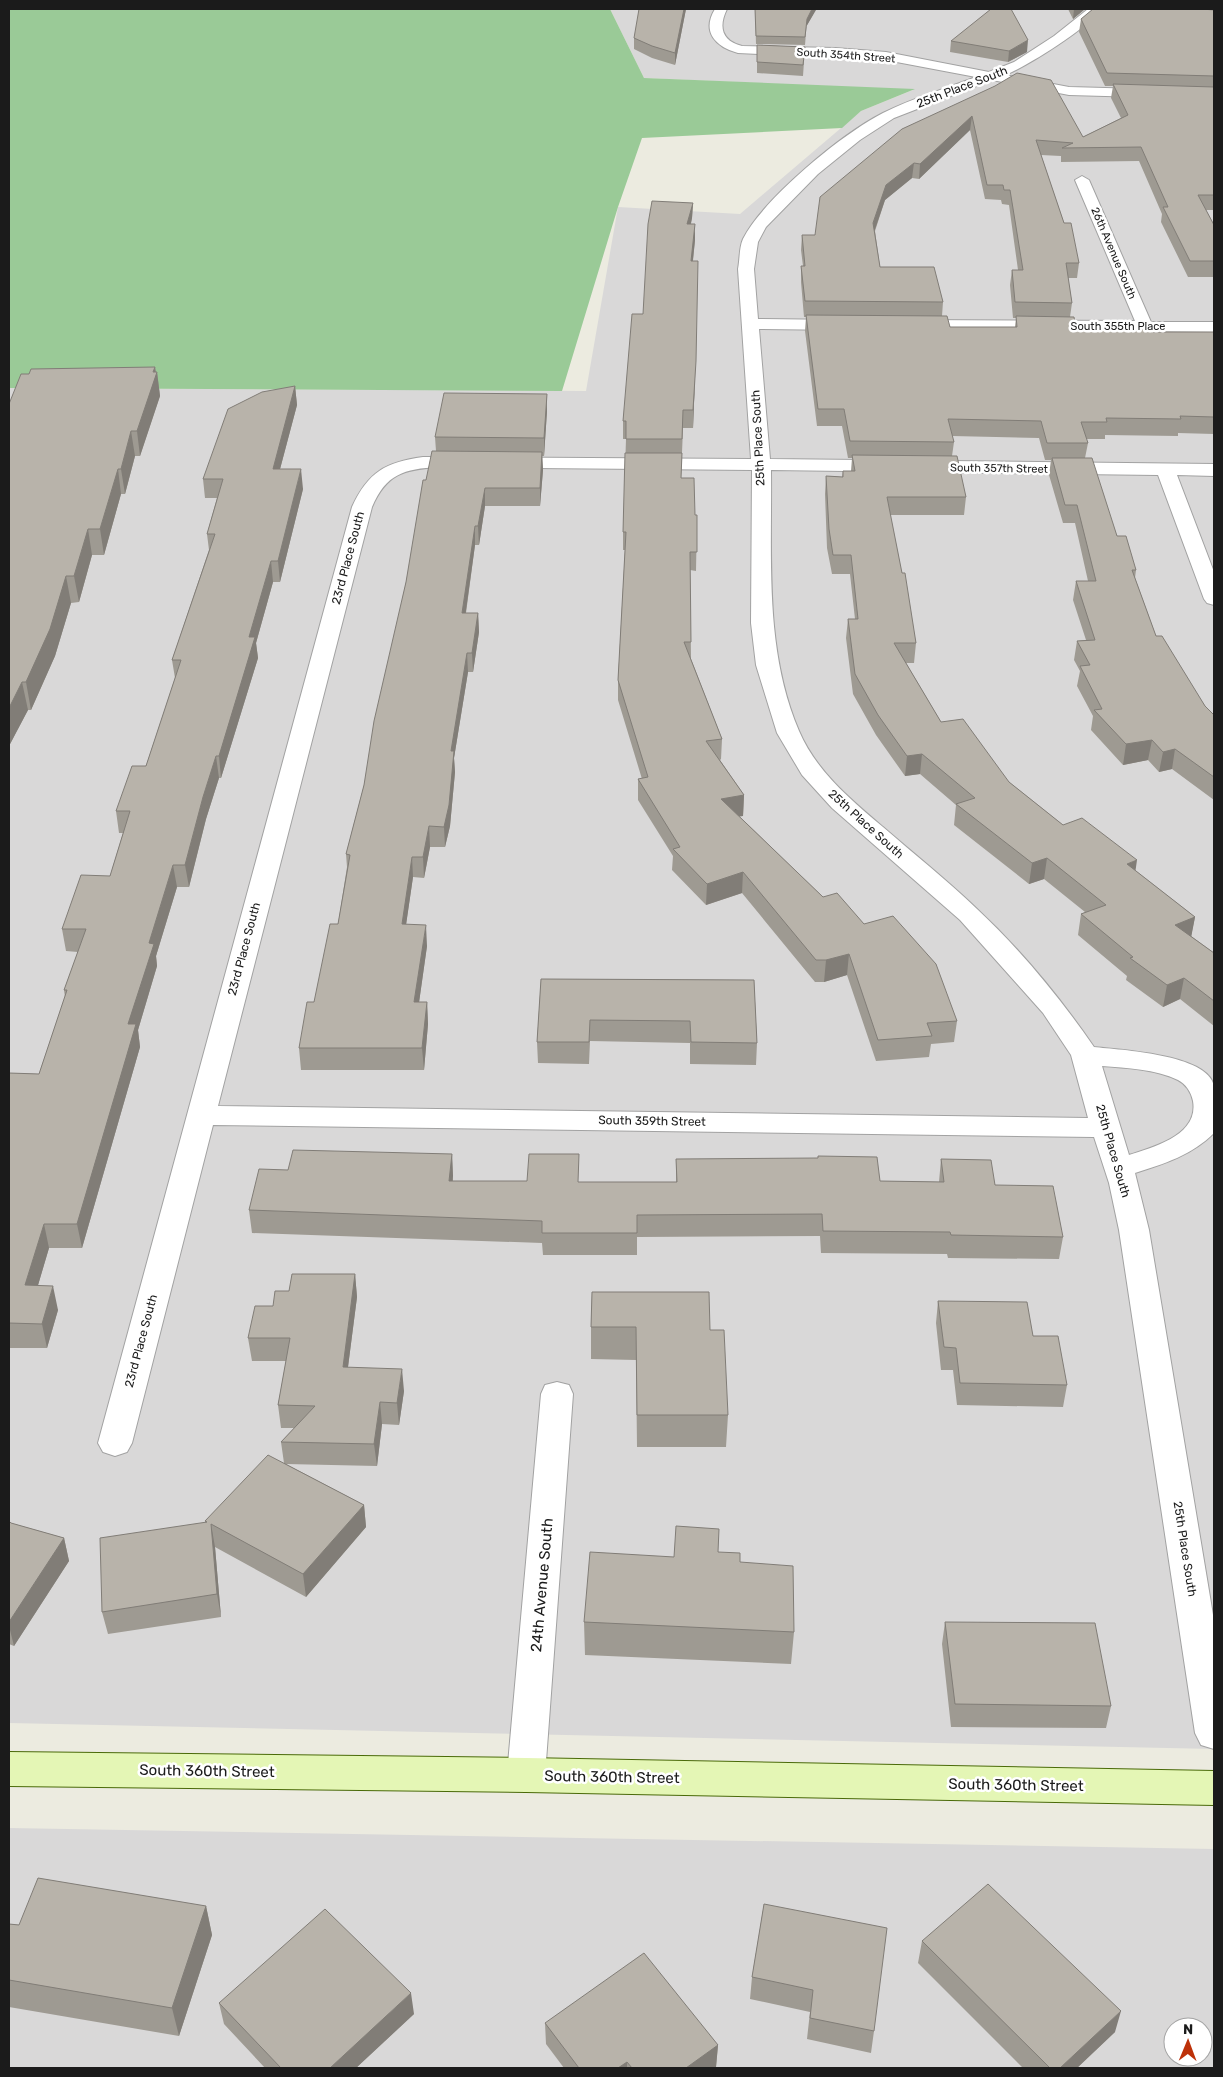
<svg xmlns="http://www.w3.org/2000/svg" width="1223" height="2077" viewBox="0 0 1223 2077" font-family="Rubik,sans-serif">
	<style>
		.residential { fill: #d9d8d8; fill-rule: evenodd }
		.forest { fill: #9aca97 }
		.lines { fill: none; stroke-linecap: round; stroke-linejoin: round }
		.street-casing { stroke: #a2a2a2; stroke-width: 2 }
		.secondary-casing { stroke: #4a6a09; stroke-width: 2 }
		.street { fill: #fff; fill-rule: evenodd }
		.secondary { fill: #e4f6b5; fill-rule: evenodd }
		.wall { fill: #9e9a92; fill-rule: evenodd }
		.shaded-wall { fill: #817d77 }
		.building { fill: #b8b3aa; stroke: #817d77 }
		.labels { text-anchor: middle; stroke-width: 5; stroke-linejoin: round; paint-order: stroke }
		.far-street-label { font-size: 11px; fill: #1b1b1b; stroke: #fff }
		.street-label { font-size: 12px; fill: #1b1b1b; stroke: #fff }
		.near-street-label { font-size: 15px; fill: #1b1b1b; stroke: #fff }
	</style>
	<rect width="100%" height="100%" fill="#ecebe0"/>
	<!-- residential -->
	<path class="residential" d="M610,9H1214V1749L9,1723V388L586,391L618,207L740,214L861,111L913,90L644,78Z
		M9,1828L1214,1849V2068H9ZM1173,2027H1203V2057H1173Z"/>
	<!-- forest -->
	<path class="forest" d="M9,9H610L644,78L915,89L861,111L842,128L642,138L618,207L562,391L9,388Z"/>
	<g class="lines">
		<!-- street casing -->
		<g class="street-casing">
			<path id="street" d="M715,9H727C718,27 722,41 742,46L835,48L886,52L989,72L1014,62L1054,36L1088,9H1101C1088,28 1028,66 1005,75L1069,87L1214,91V99L1069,95L992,80L894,118L860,140L818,174L766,227L758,242L754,269L758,319L843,320L849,321L851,325L849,329L843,330L759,329L770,459L1214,464V476L1177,475L1214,572V605L1207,603L1204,599L1158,475L771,470C772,558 764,649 799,731C816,771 851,800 883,827C914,854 947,880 977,909C1020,949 1061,999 1094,1047C1120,1050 1208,1054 1214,1086C1217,1100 1215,1119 1214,1133C1192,1155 1164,1164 1135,1173L1149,1230L1214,1621V1749L1201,1745L1195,1733L1119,1230L1109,1183L1094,1137L213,1125L132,1443L127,1452L115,1456L103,1452L98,1443L352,507C368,472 386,462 423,457L751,459L738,269C740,259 739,248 743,239C764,198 842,134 883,113C912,98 945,89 976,77L886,60L738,53C716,47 701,32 715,9ZM438,467L752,470L751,623L756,665L777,733L802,775L832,808L960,920L1043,1013L1071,1055L1088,1118L218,1106L372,507C386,474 404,469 438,467ZM1102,1066C1127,1068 1155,1069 1178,1080C1186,1084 1191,1092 1193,1101C1199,1135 1154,1147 1129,1155Z
				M1082,176L1089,180L1151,322H1214V332L905,329L903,325L905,321L911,320L1135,321L1075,180Z
				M557,1382L569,1385L573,1394L545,1775L540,1787L526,1792L512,1787L507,1775L541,1394L545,1385Z"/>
		</g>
		<!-- secondary casing -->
		<g class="secondary-casing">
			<path id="secondary" d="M9,1752L526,1758L1214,1771V1805L526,1792L9,1786Z"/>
		</g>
		<!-- street -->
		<use href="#street" class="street"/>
		<!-- secondary -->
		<use href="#secondary" class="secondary"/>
	</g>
	<!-- wall -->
	<path class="wall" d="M686,9L675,65L652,58L634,49V38Z
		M755,9H816L806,27L805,45L756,44Z
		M1068,9H1085L1073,19Z
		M1093,9H1214V210H1206L1214,225V277H1188L1161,222L1162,214L1139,161L1061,162V156L1041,155L1064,223L1079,263L1077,278H1068L1072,303L1070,317L1076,329L1151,332H1214V434L1178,433V436L1105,435V439H1086L1088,443L1085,458L1117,536L1136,570L1135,578L1156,636L1205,706L1214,715V800L1172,769L1159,772L1148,760L1123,765L1091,730L1093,716L1077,686L1080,671L1074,660L1077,641L1086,640L1073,600L1076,581H1088L1075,523H1063L1049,475L1051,460H1045L1039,438L952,436L954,442L952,456L966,497L964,515H890L916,643L914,663H906L941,722L1009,782L1063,825L1136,871L1195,917L1191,936L1214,953V1026L1180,999L1163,1007L1126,980L1127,976L1078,935L1081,914L1085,912L1044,879L1029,884L954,825L956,805L920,774L905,776L876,735L853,694L846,638L848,619H855L850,574H832L827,548L825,494L826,476L842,477L843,471H851L852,458H848L842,426H817L805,331L806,317H804L801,282V266H803L801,250L802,235H815L995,86L1083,137L1121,118L1111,98L1113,86H1105L1079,32L1081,19ZM970,130L985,199L1001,200L1002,204L1009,205L1018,270H1012L1010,285L1013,318H1016L1015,327H950L942,316L943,302L880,267L875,231L885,200L912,178L919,179Z
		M951,41L1027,52L1008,62L950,52Z
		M757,45L805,47L803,76L757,73Z
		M693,203L692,218L691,224L695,240L693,261L695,378L693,428H683L681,478L695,515H697L696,571L690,570L691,659L722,739L721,759L720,760L744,795L743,816H739L823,897L864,924L957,1021L954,1042L931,1044L929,1057L876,1061L847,975L824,982H815L742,893L706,905L672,870L673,856L638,800V779H642L618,700V680L625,550H623V532L626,439H623V421L643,314Z
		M155,367L156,372H157L160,396L140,456H135L125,494H121L104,555H92L79,602L71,603L55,656L31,710H28L9,746V404Z
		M295,386L297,405L280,469L303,489L280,582H273L256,643L258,658L221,778H219L206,819L189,887H177L156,956L157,966L138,1030L140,1047L82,1248H49L38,1285L58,1310L47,1348H9V1073L39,1074L65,997L64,990L78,952L66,951L62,929L110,876L123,833H119L116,811L146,766L175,678L172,660L209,550L207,534L217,498H205L203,479Z
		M547,394V411L544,456H542L543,470L540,506H485L479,545H475L466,613H478L479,632L473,672H468L454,758L455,772L450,826L445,847H430L424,878L413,877L406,924L427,946L419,1002H427L428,1024L424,1070H301L299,1048L314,1002L338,924L347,867L346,854L364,785L406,582L426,480L436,451L435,437Z
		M541,979L754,980L757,1043L756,1065L690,1064V1043L590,1041L589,1064L538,1063L537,1042Z
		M452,1154L453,1181L579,1182H676V1159L880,1181L939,1182L941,1159L995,1185L1063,1237L1059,1259L948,1258L947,1254L821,1253L820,1236L637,1237V1255H543L542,1243L252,1233L249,1210L288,1170Z
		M355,1274L357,1297L348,1367L404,1391L399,1425L382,1424L377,1466L286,1464L364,1505L366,1527L306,1597L215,1547L221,1617L108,1634L102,1612L205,1522V1521L284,1463L281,1442L294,1428H281L278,1405L286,1361H252L248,1338L273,1306L289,1291Z
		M592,1292L710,1330L728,1415L726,1447H637L636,1360L591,1359V1327Z
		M938,1301L1067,1385L1063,1407L957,1405L953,1370H941L936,1323Z
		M9,1521L11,1523L64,1538L69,1561L14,1646L9,1644Z
		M718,1552L740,1562L794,1632L791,1664L585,1655L584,1622L674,1557Z
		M945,1622L1111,1706L1106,1728L951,1727L942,1644Z
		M764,1904L874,2031L871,2053L807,2039L810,2012L750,1999L752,1977Z
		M206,1906L212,1935L179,2036L9,2007V1924L19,1925Z
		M922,1941L1115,2032L1077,2068H1023L918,1963Z
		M219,2003L414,2014L356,2068H265L224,2024Z
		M545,2023L718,2045L716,2067L714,2068H564L546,2044Z"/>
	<!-- shaded-wall -->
	<path class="shaded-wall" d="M684,9H686L675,65V53Z
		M812,9H816V10L806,27L805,45L807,19Z
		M1074,9H1085L1073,19Z
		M1028,40L1027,52L1008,62L1009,51Z
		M972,116L970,130L919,179L920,164Z
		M914,163L912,178L885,200L872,238L873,223L886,185Z
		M693,203L692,218L687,239V224Z
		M695,224V240L691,277V261Z
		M696,361L695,378L693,428V410Z
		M155,367L156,375L157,372L160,396L140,456L137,431Z
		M295,386L297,405L275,488L273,469Z
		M547,394V411L544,456V438Z
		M131,431L135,456L125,494L121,469Z
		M542,452L543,470L540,506V488Z
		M118,469L121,494L104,555L100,529Z
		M301,469L303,489L280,582L278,561Z
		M485,488V506L479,545L478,526Z
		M475,526V545L463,632L462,613Z
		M88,529L92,555L79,602L74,576Z
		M271,561L273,582L256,643L258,658L221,778L219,756L249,637Z
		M66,576L71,603L55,656L31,710L26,682Z
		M478,613L479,632L473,672L472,653Z
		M467,653L468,672L454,758L455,772L450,826L445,847L444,827L451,751Z
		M22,682L28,710L9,746V708Z
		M1152,740L1148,760L1123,765L1126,744Z
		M1175,749L1172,769L1159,772L1163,752Z
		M922,754L920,774L905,776L907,756Z
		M216,756L219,778L206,819L189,887L185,865L203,797Z
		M744,795L743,816L721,820V799Z
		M429,826L430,847L424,878L423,857Z
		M412,857L413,877L403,946L402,924Z
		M1047,858L1044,879L1029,884L1032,863Z
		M1137,860L1134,881L1127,864Z
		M173,865L177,887L156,956L157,966L138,1030L140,1047L82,1248L77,1224L149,943Z
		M743,872L742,893L706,905L707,884Z
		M1195,917L1191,938L1175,925Z
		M426,925L427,946L416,1024L414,1002Z
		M849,954L847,975L824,982L826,960Z
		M1184,978L1180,999L1163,1007L1167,985Z
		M427,1002L428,1024L424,1070L422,1048Z
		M452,1154L453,1176L450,1203L449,1181Z
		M44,1224L49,1248L31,1309L25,1285Z
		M355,1274L357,1297L345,1390L343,1367Z
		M53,1286L58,1310L47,1348L42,1324Z
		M402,1369L404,1391L399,1425L397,1403Z
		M380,1402L382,1424L377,1466L374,1444Z
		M364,1505L366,1527L306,1597L303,1574Z
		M211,1524L215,1547L221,1617L217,1594Z
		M64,1538L69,1561L14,1646L9,1626V1622Z
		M206,1906L212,1935L179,2036L172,2008Z
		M411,1993L414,2014L356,2068H330Z
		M1121,2011L1115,2032L1077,2068H1060Z
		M718,2045L716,2067L714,2068H686Z
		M627,2062V2068H618Z"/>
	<!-- building -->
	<path class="building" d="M639,9H684L675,53L652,46L634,38Z
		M755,9H812L807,19L805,37L756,36Z
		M991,9H1011L1028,40L1009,51L951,41Z
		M1093,9H1202L1214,10V76L1107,73L1081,19Z
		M757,45L805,47L803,65L757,62Z
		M1017,73L1051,80L1083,137L1128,115L1113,84L1214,87V195H1198L1214,225V261H1190L1163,207H1168L1141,147L1062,148L1073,143L1036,140L1064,223H1071L1079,263H1066L1072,303L1015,302L1012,270H1023L1010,190H1004L1003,185H987L972,116L920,164L914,163L886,185L873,223L880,267H934L943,302L805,301L801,266H805L802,235H815L820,197L902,129L995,86Z
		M652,201L693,203L687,224H695L691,261H698L696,361L693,410H683L682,439H626V421H623L632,314H643L648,224Z
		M806,315L947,316L950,327H1017L1016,316L1074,317L1076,329H1150L1151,332H1214V417L1180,416L1181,419L1106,418L1107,422H1081L1088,443H1047L1041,421L948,419L954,442L850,441L844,409H818Z
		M155,367L153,372H157L137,431H131L121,469H118L100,529H88L74,576H66L50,629L26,682H22L9,708V404L21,374H29L31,369Z
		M295,386L273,469H301L278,561H271L249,637H255L219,756H216L203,797L185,865H173L149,943L154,944L128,1024H136L77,1224H44L25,1285L53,1286L42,1324L9,1323V1073L39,1074L67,990H64L86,929H62L81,875L110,876L130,811H116L132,766H146L181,660H172L215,534H207L223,479H203L228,409L262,392Z
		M444,393L547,394L544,438L435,437Z
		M432,451L542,452L540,488H485L478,526H475L462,613H478L472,653H467L451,751H454L449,805L444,827L429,826L423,857H412L402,924L426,925L414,1002H427L422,1048H299L307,1002H314L330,924H338L350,855L346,854L364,785L374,721L406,582L423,480H426Z
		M625,453H682L681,478H694L695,515H697V552H690L691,642H684L722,739L706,741L744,795L721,799L823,897L837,893L864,924L893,916L936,964L957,1021L927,1023L932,1036L878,1040L849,954L826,960H816L743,872L707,884L673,849L680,847L638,779L648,777L618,680L626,532H623Z
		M852,455L957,456L966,497H887L902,573H905L916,643H894L941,722L963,719L1009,782L1063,825L1082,818L1137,860L1127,864L1195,917L1175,925L1214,953V1001L1184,978L1167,985L1130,958L1133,957L1081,914L1106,905L1047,858L1032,863L956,804L975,798L922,754L907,756L878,715L855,674L848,619H858L851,555H833L829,529L826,476L843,477V471H855Z
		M1052,458H1092L1117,536H1126L1136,570H1132L1156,636H1162L1205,706L1214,715V777L1175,749L1163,752L1152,740L1126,744L1094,710L1102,709L1080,666L1090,665L1077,641L1095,640L1076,581H1096L1077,505H1065Z
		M541,979L754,980L757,1043L691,1042L690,1021L590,1020L589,1042H537Z
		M293,1150L452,1154L449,1181H527L529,1154H579L578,1182H677L676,1159L818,1158V1156L877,1157L880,1181L944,1182L941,1159L991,1160L995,1185L1053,1186L1063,1237L951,1235L950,1232L823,1231L822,1214L637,1215V1233H542V1221L249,1210L259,1169L288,1170Z
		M292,1274H355L343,1367L402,1369L397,1403L380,1402L374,1444L281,1442L315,1406L278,1405L290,1338H248L255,1306H273L275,1291H289Z
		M592,1292H709L710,1330H724L728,1415H637L636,1327H591Z
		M938,1301L1027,1302L1033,1336H1058L1067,1385L960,1383L956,1348L944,1347Z
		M268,1455L364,1505L303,1574L211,1524L217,1594L102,1612L100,1538L207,1522L205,1521Z
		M9,1521L11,1523L64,1538L9,1622Z
		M676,1526L719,1529L718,1552L740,1553V1562L793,1566L794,1632L584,1622L590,1552L674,1557Z
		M945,1622L1095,1623L1111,1706L955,1704Z
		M38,1878L206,1906L172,2008L9,1980V1924L19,1925Z
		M988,1884L1121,2011L1060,2068H1050L922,1941Z
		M764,1904L887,1928L874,2031L810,2018L813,1990L752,1977Z
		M325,1909L411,1993L330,2068H281L219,2003Z
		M644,1953L718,2045L686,2068H632L627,2062L618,2068H579L545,2023Z"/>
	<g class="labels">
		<!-- far-street labels -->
		<g class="far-street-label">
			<text transform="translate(846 55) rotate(4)" y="4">South 354th Street</text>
			<text transform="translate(1114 253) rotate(67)" y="4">26th Avenue South</text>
			<text x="1118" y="330">South 355th Place</text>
			<text transform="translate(999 468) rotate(1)" y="4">South 357th Street</text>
		</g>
		<!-- street labels -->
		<g class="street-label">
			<text transform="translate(962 87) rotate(-21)" y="4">25th Place South</text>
			<text transform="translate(758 438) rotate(-93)" y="4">25th Place South</text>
			<text transform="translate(348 558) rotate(-75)" y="4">23rd Place South</text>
			<text transform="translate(866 824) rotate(42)" y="4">25th Place South</text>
			<text transform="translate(244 949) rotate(-75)" y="4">23rd Place South</text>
			<text transform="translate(652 1121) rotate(1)" y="4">South 359th Street</text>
			<text transform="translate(1113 1151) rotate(74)" y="4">25th Place South</text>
			<text transform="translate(141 1341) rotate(-75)" y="4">23rd Place South</text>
			<text transform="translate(1185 1549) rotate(81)" y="4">25th Place South</text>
		</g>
		<!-- near-street labels -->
		<g class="near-street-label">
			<text transform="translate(542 1585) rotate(-85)" y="5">24th Avenue South</text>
			<text transform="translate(207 1771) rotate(1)" y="5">South 360th Street</text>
			<text transform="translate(612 1777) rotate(1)" y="5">South 360th Street</text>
			<text transform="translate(1016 1785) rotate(1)" y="5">South 360th Street</text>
		</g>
	</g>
	<!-- border -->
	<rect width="1223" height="2077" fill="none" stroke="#1b1b1b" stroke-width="20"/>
	<!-- north arrow -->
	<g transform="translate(1188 2042) rotate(1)"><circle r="24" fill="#ffffff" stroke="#a4a4a4"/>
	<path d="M0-4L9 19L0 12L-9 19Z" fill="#bd3109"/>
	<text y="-8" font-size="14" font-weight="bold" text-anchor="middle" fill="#1b1b1b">N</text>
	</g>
</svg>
